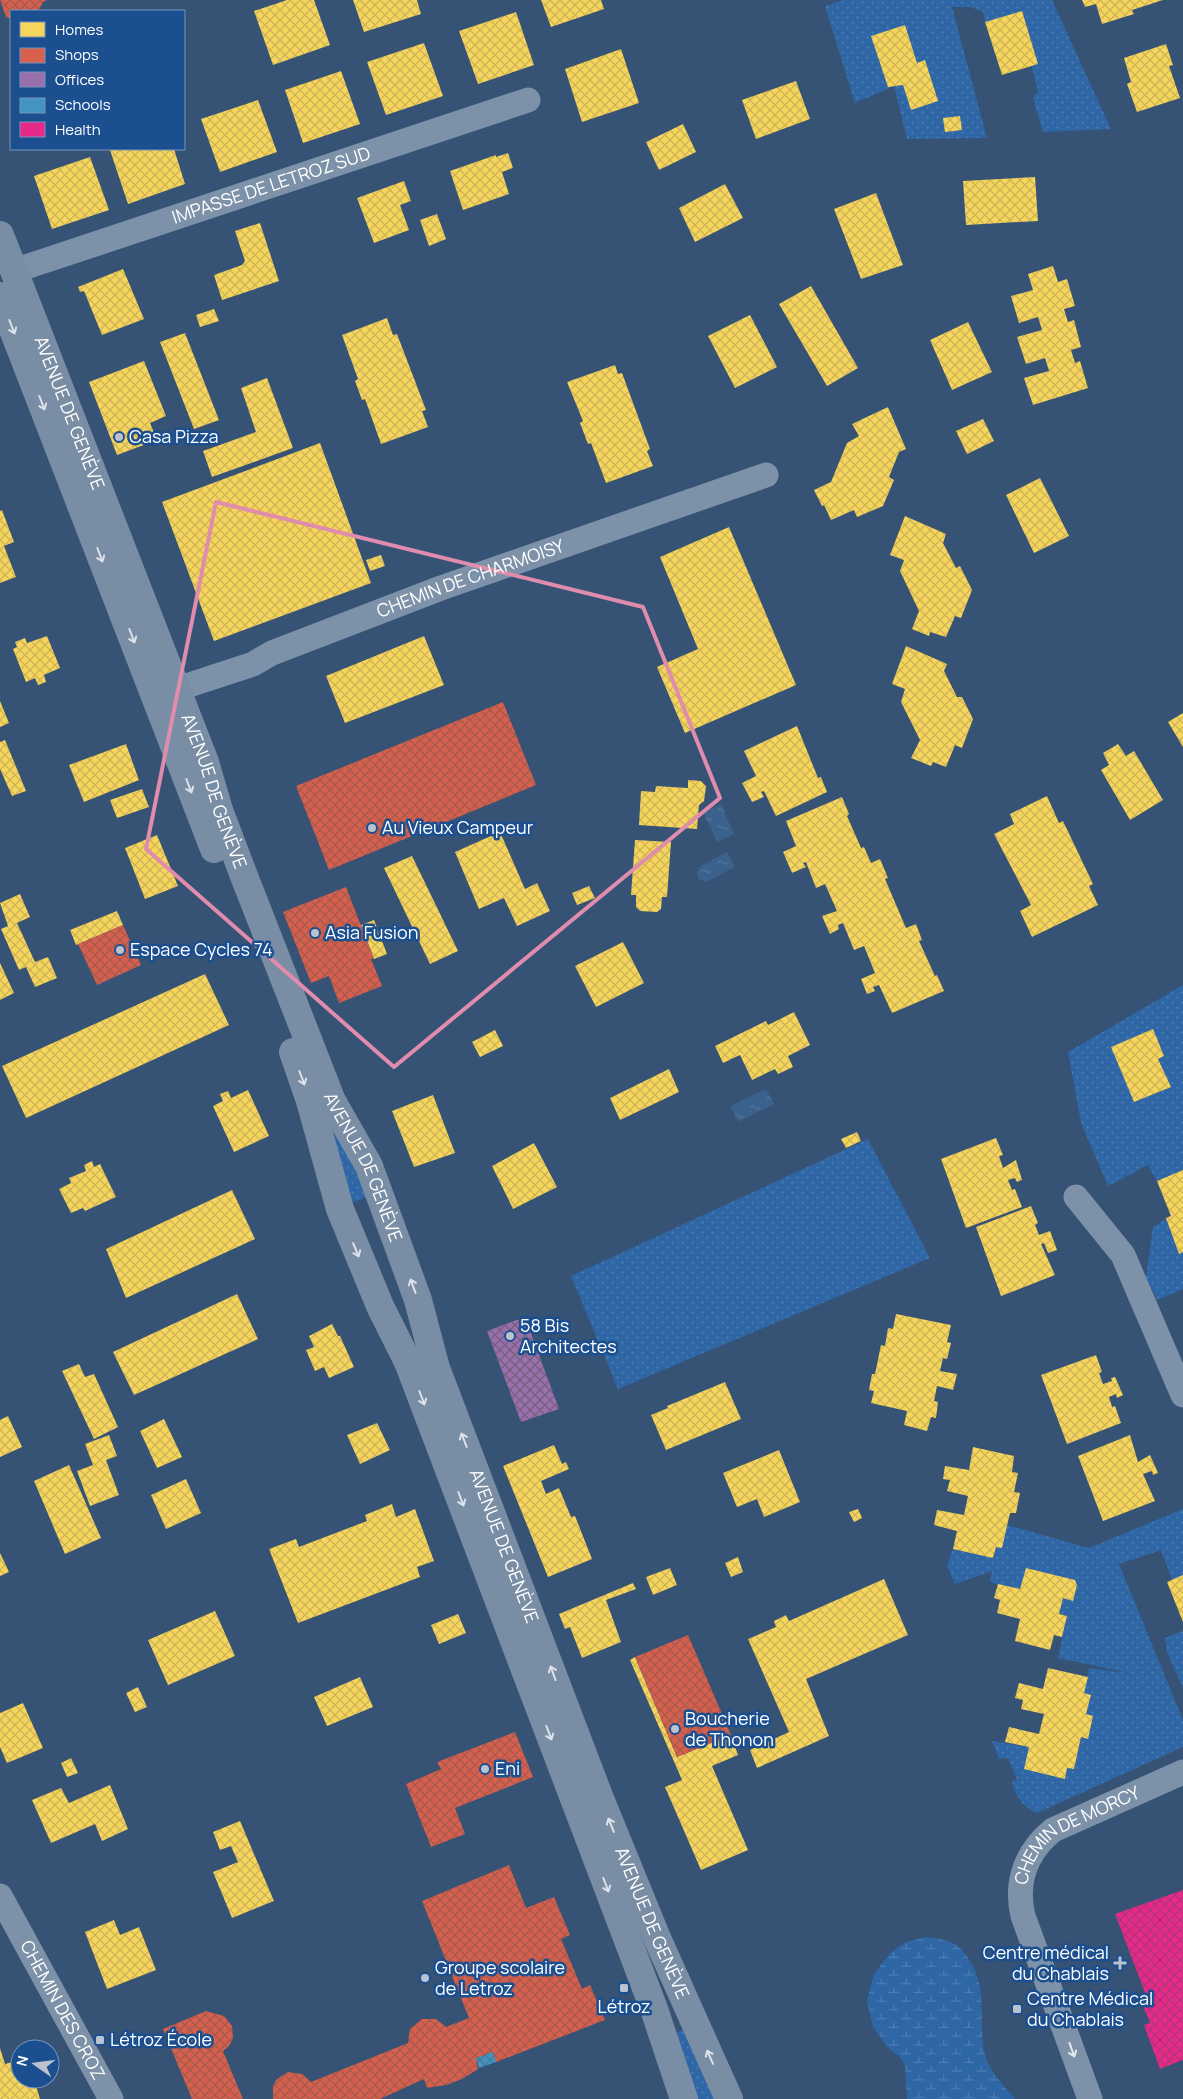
<svg xmlns="http://www.w3.org/2000/svg" width="1183" height="2099" viewBox="0 0 1183 2099" font-family="Manrope,sans-serif">
	<style>
		.green { fill: url(#green-dots) }
		.wetland { fill: url(#wetland-marsh) }
		.water { fill: url(#water-ripples) }
		.homes { fill: url(#homes-cross-hatch) }
		.shops { fill: url(#shops-cross-hatch) }
		.offices { fill: url(#offices-cross-hatch) }
		.schools { fill: url(#schools-cross-hatch) }
		.health { fill: url(#health-cross-hatch) }
		.lines { fill: none; stroke-linecap: round; stroke-linejoin: round }
		.minor { stroke: #7d92a8; stroke-width: 25 }
		.secondary { stroke: #798da4; stroke-width: 28 }
		.oneway { stroke: #dee2e8 }
		.oneway2 { stroke: #e5e9ee }
		.marked { fill: none; stroke: #e08cad; stroke-width: 4; stroke-linejoin: round }
		.poi-dot { fill: #b9c2ce; stroke: #1b4f8f; stroke-width: 2 }
		.labels { text-anchor: middle; stroke-width: 5; stroke-linejoin: round; paint-order: stroke }
		.street-label { font-size: 18px; fill: #fff; stroke: #1b4f8f }
		.poi-label { font-size: 18px; fill: #fff; stroke: #1b4f8f; text-anchor: start }
	</style>
	<defs>
		<pattern id="green-dots" width="8" height="8" patternUnits="userSpaceOnUse" patternTransform="scale(1.25)"><rect width="8" height="8" fill="#2f66a5"/><path d="M2 2h.1M6 6h.1" fill="none" stroke="#4e7db2" stroke-width="1.8" stroke-linecap="round"/></pattern>
		<pattern id="wetland-marsh" width="20" height="14" patternUnits="userSpaceOnUse" patternTransform="scale(1.25)"><rect width="20" height="14" fill="#2f66a5"/><path d="M1 5h8M5 5V1M11 12h8M15 12V8" fill="none" stroke="#4e7db2"/></pattern>
		<pattern id="water-ripples" width="26" height="14" patternUnits="userSpaceOnUse" patternTransform="scale(1.25)"><rect width="26" height="14" fill="#3b618d"/><path d="M2 4q2-2 4 0t4 0M15 11q2-2 4 0t4 0" fill="none" stroke="#58799e"/></pattern>
		<pattern id="homes-cross-hatch" width="8" height="8" patternUnits="userSpaceOnUse" patternTransform="scale(1.25)"><rect width="8" height="8" fill="#f6d55c"/><path d="M0 0l8 8M0 8l8-8" fill="none" stroke="#ccb358"/></pattern>
		<pattern id="shops-cross-hatch" width="8" height="8" patternUnits="userSpaceOnUse" patternTransform="scale(1.25)"><rect width="8" height="8" fill="#d6604d"/><path d="M0 0l8 8M0 8l8-8" fill="none" stroke="#a6594d"/></pattern>
		<pattern id="offices-cross-hatch" width="8" height="8" patternUnits="userSpaceOnUse" patternTransform="scale(1.25)"><rect width="8" height="8" fill="#9970ab"/><path d="M0 0l8 8M0 8l8-8" fill="none" stroke="#766080"/></pattern>
		<pattern id="schools-cross-hatch" width="8" height="8" patternUnits="userSpaceOnUse" patternTransform="scale(1.25)"><rect width="8" height="8" fill="#4393c3"/><path d="M0 0l8 8M0 8l8-8" fill="none" stroke="#467a99"/></pattern>
		<pattern id="health-cross-hatch" width="8" height="8" patternUnits="userSpaceOnUse" patternTransform="scale(1.25)"><rect width="8" height="8" fill="#e7298a"/><path d="M0 0l8 8M0 8l8-8" fill="none" stroke="#b13574"/></pattern>
	</defs>
	<rect width="100%" height="100%" fill="#365274"/>
	<!-- green -->
	<path class="green" d="M843,0H1052L1111,129L1043,132L1033,98L1038,91L1031,65L985,22L983,12L970,7H952L987,138L907,139L894,86L855,103L825,6Z
		M190,750L363,1179L366,1197L354,1202L348,1198L326,1123Z
		M1183,985V1289L1157,1300L1146,1277L1153,1227L1171,1216L1157,1181L1148,1165L1108,1186L1081,1123L1068,1052Z
		M868,1139L930,1258L618,1389L571,1276Z
		M1183,1509V1610L1161,1550L1119,1564L1183,1720V1747L1037,1813C1023,1807 1016,1797 1012,1782L1017,1779L1008,1758L999,1759L992,1741L1029,1747L1065,1779L1067,1768L1074,1769L1081,1737L1088,1738L1086,1715L1079,1713L1089,1668L1129,1673L1058,1658L1067,1616L1059,1614L990,1581L992,1571L955,1584L947,1565L953,1549L994,1558L996,1547L1007,1525L1089,1548Z
		M1183,1631V1688L1167,1652L1165,1638Z
		M686,2029L718,2099H698L675,2033Z"/>
	<!-- wetland -->
	<path class="wetland" d="M926,1937C949,1940 958,1941 970,1961C989,1991 977,2022 985,2055C990,2072 1004,2086 1015,2099H907L905,2066L900,2057L888,2048L873,2027L867,2000L874,1974L890,1953L906,1942Z"/>
	<!-- water -->
	<path class="water" d="M721,804L734,834L717,842L703,812Z
		M727,852L735,867L706,882L698,878L697,872L699,867Z
		M766,1089L774,1104L738,1122L730,1106Z"/>
	<!-- homes -->
	<path class="homes" d="M287,0H314L330,45L273,65L254,11Z
		M353,0H417L421,14L364,32Z
		M541,0H601L604,9L551,27Z
		M1082,0H1163L1132,10L1134,14L1102,24L1096,4L1085,7Z
		M1022,11L1038,64L1002,75L985,22Z
		M516,12L534,65L478,84L459,31Z
		M905,25L917,63L925,60L938,101L911,110L903,85L888,87L871,36Z
		M424,43L443,96L386,115L367,62Z
		M1166,44L1173,65L1169,66L1180,98L1137,112L1127,84L1131,82L1124,58Z
		M621,49L639,103L582,122L565,69Z
		M341,71L360,124L303,143L285,90Z
		M796,81L810,119L756,139L742,100Z
		M258,100L277,152L220,172L201,119Z
		M960,116L962,130L945,132L943,118Z
		M683,124L696,152L659,170L646,142Z
		M114,149H174L185,184L128,204L110,150Z
		M508,153L513,168L502,172L509,194L463,210L450,171L496,155V157Z
		M90,157L109,210L52,229L34,176Z
		M1035,177L1038,221L966,225L963,181Z
		M404,181L411,201L400,205L409,230L374,243L357,198Z
		M725,184L743,218L695,242L679,208Z
		M876,193L903,265L861,279L834,209Z
		M437,214L446,239L429,246L420,220Z
		M260,223L279,281L222,300L214,275L242,265L245,261L235,231Z
		M1053,266L1058,282L1067,279L1075,306L1064,309L1068,322L1074,320L1081,347L1071,350L1075,363L1080,361L1088,388L1033,405L1024,378L1049,371L1045,358L1026,364L1017,337L1042,330L1038,317L1019,323L1011,296L1033,290L1028,274Z
		M123,269L144,319L102,335L84,291L80,292L78,287Z
		M811,286L858,368L827,386L779,304Z
		M214,309L219,321L200,327L196,315Z
		M750,315L777,367L735,388L708,336Z
		M387,318L393,335L397,334L426,410L422,411L428,427L381,444L365,399L362,400L355,381L358,379L342,335Z
		M968,322L992,372L952,390L930,340Z
		M185,333L219,420L194,429L160,342Z
		M144,361L166,416L150,423L157,440L117,455L89,382Z
		M615,365L618,374L622,373L650,449L647,451L653,466L606,483L591,443L588,444L580,423L583,421L567,382Z
		M267,378L293,448L212,477L203,451L256,432L241,388Z
		M888,407L906,449L899,452L889,477L894,480L883,506L857,517L854,510L831,520L824,505L822,506L814,490L831,482L847,443L859,436L852,424Z
		M983,419L994,441L967,454L956,431Z
		M320,443L371,583L214,641L162,502Z
		M1040,478L1069,536L1034,553L1006,495Z
		M2,510L14,542L4,546L16,577L0,583V511Z
		M905,516L946,534L943,543L956,568L960,566L972,590L961,618L955,616L946,637L930,632L929,636L912,629L919,611L900,571L904,560L890,555Z
		M729,527L796,685L685,733L657,667L698,649L660,557Z
		M381,555L385,566L370,571L366,560Z
		M47,636L60,668L44,675L46,682L38,685L35,678L26,682L13,649L17,647L15,642L25,638L27,643Z
		M424,636L444,685L345,723L326,676Z
		M906,646L947,664L944,671L957,697H962L973,719L962,748L955,745L946,767L933,762L931,766L911,758L920,740L901,702L905,689L892,684Z
		M0,701L9,723L0,727Z
		M1183,713V747L1168,722Z
		M797,726L818,778L821,777L827,792L776,816L764,791L761,792L764,797L752,802L742,783L756,776L744,751Z
		M5,740L26,791L12,796L0,769V742Z
		M126,744L139,780L84,802L69,765Z
		M1118,744L1126,756L1134,751L1163,800L1130,820L1101,770L1109,765L1103,753Z
		M688,780L701,781L706,786L704,801L699,805L697,829L639,825L641,791L655,792L656,786L688,788Z
		M142,789L149,807L117,818L110,800Z
		M1047,796L1059,823L1063,821L1093,884L1089,886L1098,905L1032,937L1020,911L1031,905L994,834L1014,824L1010,814Z
		M842,797L849,814L847,816L861,848L864,847L871,863L880,859L888,878L885,879L906,928L916,924L922,940L919,941L935,976L937,975L944,991L892,1013L879,985L873,987L875,991L867,994L861,979L875,973L864,946L854,950L843,923L838,925L839,929L830,934L822,916L837,911L825,884L816,888L806,862L803,863L806,867L792,873L783,852L796,846L786,821Z
		M500,832L525,889L537,883L550,911L517,926L504,898L479,909L455,852Z
		M157,835L178,886L145,899L125,848Z
		M635,840L671,842L667,897H662L661,909L657,912L640,911L636,907V895H631Z
		M412,856L458,951L430,964L384,868Z
		M589,886L595,898L577,905L572,893Z
		M20,894L30,917L17,923L35,962L48,957L57,978L35,987L26,967L19,970L1,929L8,926L0,903Z
		M117,911L123,925L76,945L70,930Z
		M374,920L387,954L374,959L361,925Z
		M623,942L644,983L596,1007L575,966Z
		M0,963L14,993L0,1000Z
		M205,974L229,1025L26,1118L2,1066Z
		M794,1012L810,1045L788,1056L793,1067L778,1074L775,1069L752,1080L740,1055L723,1063L715,1046L766,1021L768,1025Z
		M1153,1029L1164,1056L1158,1059L1171,1087L1134,1102L1111,1047Z
		M495,1030L503,1046L480,1057L472,1042Z
		M669,1069L679,1092L620,1120L610,1098Z
		M248,1090L269,1136L234,1152L213,1106L223,1101L220,1094L228,1091L231,1098Z
		M433,1095L455,1153L414,1167L392,1111Z
		M857,1132L861,1141L846,1148L841,1139Z
		M996,1138L1003,1155L999,1156L1003,1168L1016,1160L1022,1180L1017,1182L1015,1178L1008,1180L1012,1190L1015,1189L1022,1207L966,1228L941,1159Z
		M534,1143L557,1187L513,1209L492,1166Z
		M92,1161L94,1167L100,1164L116,1197L85,1211L83,1208L71,1213L59,1189L71,1183L69,1178L86,1171L84,1165Z
		M1183,1170V1252L1179,1254L1166,1218L1171,1216L1157,1181Z
		M232,1190L255,1239L126,1298L106,1249Z
		M1031,1206L1038,1223L1035,1225L1039,1235L1050,1231L1057,1250L1048,1253L1044,1243L1041,1244L1055,1275L1001,1296L976,1227Z
		M237,1294L258,1339L134,1395L113,1352Z
		M896,1314L951,1325L947,1342L951,1343L947,1359L943,1358L940,1371L957,1374L953,1390L937,1386L934,1401L938,1402L936,1418L931,1417L927,1431L904,1425L907,1411L871,1403L874,1391L869,1390L872,1374H875L881,1345L885,1346L888,1328L893,1329Z
		M332,1324L338,1336H340L354,1367L329,1378L324,1367L315,1371L306,1350L314,1347L309,1336Z
		M1096,1355L1102,1372L1099,1373L1103,1384L1112,1381L1111,1378L1115,1377L1123,1395L1117,1398L1116,1394L1109,1397L1112,1407L1115,1406L1121,1423L1067,1444L1041,1375Z
		M79,1364L85,1377L94,1374L118,1427L94,1439L62,1371Z
		M725,1382L741,1419L666,1450L651,1415L668,1408L667,1406Z
		M8,1416L22,1447L0,1457V1420Z
		M164,1419L182,1457L157,1468L140,1431Z
		M377,1423L390,1450L360,1464L347,1435Z
		M109,1435L117,1456L106,1460L119,1495L90,1506L77,1471L93,1465L85,1444Z
		M1130,1435L1138,1462L1150,1455L1158,1473L1153,1475L1152,1471L1143,1474L1155,1501L1103,1521L1078,1456Z
		M554,1445L562,1464L566,1462L569,1469L541,1481L546,1494L559,1488L571,1517L575,1516L592,1559L548,1577L503,1466Z
		M973,1447L1014,1456L1012,1472L1018,1473L1014,1492L1020,1493L1016,1513H1010L1002,1548L996,1547L993,1558L953,1549L957,1531L934,1525L937,1510L964,1515L968,1496L947,1491L950,1480L943,1479L945,1466L969,1470Z
		M779,1450L800,1502L764,1517L757,1499L737,1507L723,1473Z
		M69,1465L101,1538L65,1554L34,1481Z
		M186,1479L201,1513L166,1529L151,1495Z
		M392,1504L396,1517L415,1509L434,1561L417,1567L420,1577L298,1623L269,1549L296,1539L299,1547L367,1521L365,1515Z
		M858,1509L862,1518L854,1522L849,1512Z
		M0,1553L9,1572L0,1576Z
		M738,1557L743,1572L731,1577L725,1563Z
		M670,1568L677,1585L653,1595L646,1577Z
		M1026,1568L1075,1580L1077,1585L1073,1601L1063,1598L1059,1614L1067,1616L1062,1637L1054,1635L1050,1650L1015,1641L1020,1619L997,1613L1000,1600L994,1598L998,1584L1020,1589Z
		M1183,1575V1622L1167,1582Z
		M884,1579L908,1635L806,1679L829,1736L757,1768L750,1750L789,1732L748,1639L776,1627L774,1621L786,1615L789,1621Z
		M633,1583L636,1589L606,1600L621,1642L582,1658L570,1627L565,1629L559,1614Z
		M215,1611L235,1656L168,1685L148,1640Z
		M458,1614L466,1633L439,1644L431,1625Z
		M635,1657L677,1757L731,1735L738,1755L712,1766L748,1850L701,1870L665,1787L682,1780L630,1660Z
		M1048,1668L1088,1677L1084,1693L1091,1695L1086,1714L1093,1716L1088,1739L1081,1737L1074,1769L1067,1768L1065,1779L1024,1769L1029,1747L1005,1742L1009,1727L1039,1734L1044,1714L1021,1709L1023,1700L1015,1698L1019,1683L1043,1689Z
		M360,1677L373,1707L327,1726L314,1697Z
		M138,1687L147,1707L135,1712L126,1693Z
		M23,1703L43,1748L7,1763L0,1747V1713Z
		M71,1758L78,1773L67,1777L61,1763Z
		M110,1785L128,1829L102,1841L95,1824L51,1843L32,1800L61,1788L69,1803Z
		M240,1821L274,1901L232,1918L213,1872L238,1862L231,1846L220,1850L213,1832Z
		M114,1920L120,1935L139,1927L156,1970L107,1989L85,1932Z
		M0,2048L5,2064L20,2060V2079H34L40,2099H0Z"/>
	<!-- shops -->
	<path class="shops" d="M0,0H47L43,2L38,11H11V19L6,17Z
		M503,702L536,785L329,870L296,786Z
		M346,887L374,959H371L382,986L339,1003L329,976L311,983L283,912Z
		M123,925L141,965L97,985L78,944Z
		M688,1635L731,1735L677,1757L635,1657Z
		M515,1732L533,1777L455,1808L465,1834L431,1847L406,1784L441,1769L437,1762Z
		M509,1865L526,1908L554,1897L570,1935L561,1939L582,1989L590,1985L605,2020L496,2062L493,2052L476,2058L478,2069L462,2079L446,2085L427,2088L424,2079L380,2099H273V2086L277,2079L288,2072L302,2074L311,2082L408,2043L410,2029L422,2019H436L446,2027L469,2018L422,1901Z
		M206,2011L224,2016L232,2026L233,2038L229,2046L223,2051L243,2099H192L163,2029Z"/>
	<!-- offices -->
	<path class="offices" d="M525,1317L559,1409L521,1422L487,1331Z"/>
	<!-- schools -->
	<path class="schools" d="M493,2052L496,2062L479,2068L476,2058Z"/>
	<!-- health -->
	<path class="health" d="M1183,1890V2060L1160,2069L1144,2025L1150,2023L1143,2006L1149,2003L1115,1914Z"/>
	<g class="lines">
		<!-- minor -->
		<g class="minor">
			<path id="s1" d="M14,271L528,100"/>
			<path id="s2" d="M177,689L253,664L272,653L441,588L766,475"/>
			<path d="M1076,1197L1123,1255L1183,1395"/>
			<path id="s3" d="M0,1896L111,2099"/>
			<path id="s4" d="M1090,2099L1023,1916C1015,1882 1026,1852 1053,1830L1183,1772"/>
		</g>
		<!-- secondary -->
		<g class="secondary">
			<path id="s5" d="M0,235L205,762L219,810L244,876L332,1101L369,1166L418,1300L436,1368L599,1796L657,1938L729,2099"/>
			<path d="M0,296L214,849"/>
			<path d="M293,1052L310,1101L340,1209L380,1306L408,1362L654,2009L684,2099"/>
		</g>
	</g>
	<!-- one-way arrows -->
	<defs><path id="oneway-shaft" d="M-6 0H5M1.5-3L5.5 0L1.5 3" fill="none" stroke-width="1.6" stroke-linecap="round" stroke-linejoin="round" transform="scale(1.25)"/></defs>
	<g class="oneway">
		<use href="#oneway-shaft" transform="translate(12 327) rotate(69)"/>
		<use href="#oneway-shaft" transform="translate(42 403) rotate(69)"/>
		<use href="#oneway-shaft" transform="translate(100 555) rotate(69)"/>
		<use href="#oneway-shaft" transform="translate(132 636) rotate(69)"/>
		<use href="#oneway-shaft" transform="translate(189 786) rotate(69)"/>
		<use href="#oneway-shaft" transform="translate(302 1078) rotate(69)"/>
		<use href="#oneway-shaft" transform="translate(356 1250) rotate(67)"/>
		<use href="#oneway-shaft" transform="translate(413 1286) rotate(-110)"/>
		<use href="#oneway-shaft" transform="translate(422 1398) rotate(69)"/>
		<use href="#oneway-shaft" transform="translate(464 1440) rotate(-111)"/>
		<use href="#oneway-shaft" transform="translate(461 1499) rotate(69)"/>
		<use href="#oneway-shaft" transform="translate(553 1673) rotate(-110)"/>
		<use href="#oneway-shaft" transform="translate(549 1733) rotate(69)"/>
		<use href="#oneway-shaft" transform="translate(611 1825) rotate(-112)"/>
		<use href="#oneway-shaft" transform="translate(606 1885) rotate(69)"/>
		<use href="#oneway-shaft" transform="translate(710 2057) rotate(-114)"/>
	</g>
	<use class="oneway2" href="#oneway-shaft" transform="translate(1072 2050) rotate(70)"/>
	<!-- marked area -->
	<path class="marked" d="M216,502L643,607L720,798L394,1067L146,849Z"/>
	<!-- markers -->
	<g class="poi-dot">
		<circle cx="119" cy="437" r="5"/>
		<circle cx="372" cy="828" r="5"/>
		<circle cx="315" cy="933" r="5"/>
		<circle cx="120" cy="950" r="5"/>
		<circle cx="510" cy="1336" r="5"/>
		<circle cx="675" cy="1729" r="5"/>
		<circle cx="485" cy="1769" r="5"/>
		<path d="M1117.5 1955.5h5v5h5v5h-5v5h-5v-5h-5v-5h5z"/>
		<circle cx="425" cy="1978" r="5"/>
		<rect x="619" y="1983" width="10" height="10" rx="2.5"/>
		<rect x="1012" y="2004" width="10" height="10" rx="2.5"/>
		<rect x="95" y="2035" width="10" height="10" rx="2.5"/>
	</g>
	<g class="labels">
		<!-- street labels -->
		<g class="street-label">
			<text dy="6" stroke="none"><textPath href="#s1" startOffset="271">IMPASSE DE LETROZ SUD</textPath></text>
			<text dy="6" stroke="none"><textPath href="#s5" startOffset="191">AVENUE DE GENÈVE</textPath></text>
			<text dy="6" stroke="none"><textPath href="#s2" startOffset="314">CHEMIN DE CHARMOISY</textPath></text>
			<text dy="6" stroke="none"><textPath href="#s5" startOffset="596">AVENUE DE GENÈVE</textPath></text>
			<text dy="6" stroke="none"><textPath href="#s5" startOffset="1001">AVENUE DE GENÈVE</textPath></text>
			<text dy="6" stroke="none"><textPath href="#s5" startOffset="1406">AVENUE DE GENÈVE</textPath></text>
			<text dy="6" stroke="none"><textPath href="#s4" startOffset="306">CHEMIN DE MORCY</textPath></text>
			<text dy="6" stroke="none"><textPath href="#s5" startOffset="1811">AVENUE DE GENÈVE</textPath></text>
			<text dy="6" stroke="none"><textPath href="#s3" startOffset="130">CHEMIN DES CROZ</textPath></text>
		</g>
		<!-- poi labels -->
		<g class="poi-label">
			<text x="129" y="443">Casa Pizza</text>
			<text x="382" y="834">Au Vieux Campeur</text>
			<text x="325" y="939">Asia Fusion</text>
			<text x="130" y="956">Espace Cycles 74</text>
			<text x="520" y="1332">58 Bis<tspan x="520" dy="21">Architectes</tspan></text>
			<text x="685" y="1725">Boucherie<tspan x="685" dy="21">de Thonon</tspan></text>
			<text x="495" y="1775">Eni</text>
			<text x="1109" y="1959" text-anchor="end">Centre médical<tspan x="1109" dy="21">du Chablais</tspan></text>
			<text x="435" y="1974">Groupe scolaire<tspan x="435" dy="21">de Letroz</tspan></text>
			<text x="1027" y="2005">Centre Médical<tspan x="1027" dy="21">du Chablais</tspan></text>
			<text x="624" y="2013" text-anchor="middle">Létroz</text>
			<text x="110" y="2046">Létroz École</text>
		</g>
	</g>
	<!-- legend -->
	<rect x="10" y="10" width="175" height="140" fill="#1b4f8f" stroke="#7695bc"/>
	<rect x="20" y="22" width="25" height="15" fill="#f6d55c" stroke="#7695bc"/>
	<text x="55" y="35" font-size="15" fill="#ffffff">Homes</text>
	<rect x="20" y="48" width="25" height="15" fill="#d6604d" stroke="#7695bc"/>
	<text x="55" y="60" font-size="15" fill="#ffffff">Shops</text>
	<rect x="20" y="72" width="25" height="15" fill="#9970ab" stroke="#7695bc"/>
	<text x="55" y="85" font-size="15" fill="#ffffff">Offices</text>
	<rect x="20" y="98" width="25" height="15" fill="#4393c3" stroke="#7695bc"/>
	<text x="55" y="110" font-size="15" fill="#ffffff">Schools</text>
	<rect x="20" y="122" width="25" height="15" fill="#e7298a" stroke="#7695bc"/>
	<text x="55" y="135" font-size="15" fill="#ffffff">Health</text>
	<!-- north arrow -->
	<g transform="translate(35 2064) rotate(284)"><circle r="24" fill="#1b4f8f" stroke="#7695bc"/>
	<path d="M0-4L9 19L0 12L-9 19Z" fill="#b9c2ce"/>
	<text y="-8" font-size="14" font-weight="bold" text-anchor="middle" fill="#ffffff">N</text>
	</g>
</svg>
